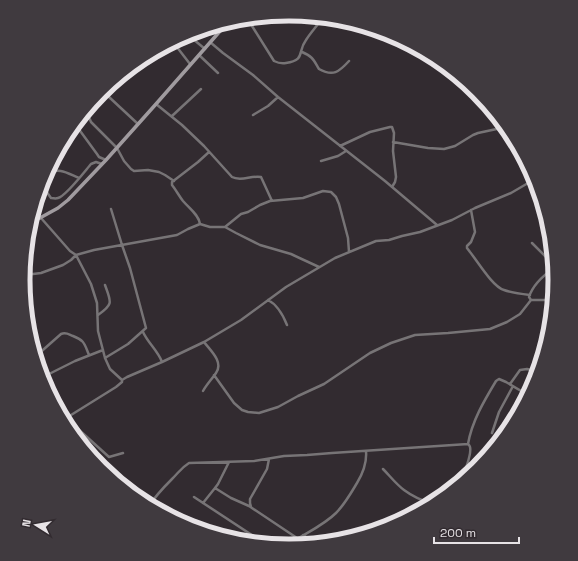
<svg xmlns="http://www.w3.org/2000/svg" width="578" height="561" viewBox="0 0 578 561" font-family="'Space Grotesk',sans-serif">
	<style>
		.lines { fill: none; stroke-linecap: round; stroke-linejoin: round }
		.minor { stroke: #777476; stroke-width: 2.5 }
		.secondary { stroke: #a09b9f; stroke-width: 3.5 }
		.rim { fill: none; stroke: #e7e3e6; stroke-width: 5 }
	</style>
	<rect width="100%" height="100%" fill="#322b30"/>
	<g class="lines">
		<!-- minor -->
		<path class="minor" d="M247,18L274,61C278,63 281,64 286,63C306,60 297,52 306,40C311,32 318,25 323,17
			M187,34L205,49
			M173,42L190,64
			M210,42L223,53L253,75L278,97L385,181L437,225
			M302,52C313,57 313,59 319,69C333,77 339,72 349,61
			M199,55L218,73
			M103,90L109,97L138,124
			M156,104L182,125L204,146L232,177C241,182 251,175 261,177L272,201
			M86,110L91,122L117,148L124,161L131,169L134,171L148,170L159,172L165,175L174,181
			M253,115L268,106L278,97
			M172,116L201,89
			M76,123L78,128L97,154L99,157L106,160
			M68,132L78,128
			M393,142L428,148L444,149L455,146L473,135L478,133L506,127
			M340,146L370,132L390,127H392L394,133L393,151L396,177L395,182L392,187
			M321,161L338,156L346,151
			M46,173C61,168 65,172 79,178
			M41,184L51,198C54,198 55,199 58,198C66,196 85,171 91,164L96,162L102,164
			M471,210L475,232L471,242L467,246V248L470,252C478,262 493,287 504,290C512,293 521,294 530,295
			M41,218L70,251L76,255L91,284L97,303L98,331L105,358L110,369L122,380
			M200,224C199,215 189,208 183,201C179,196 176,190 172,185V182L198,162L209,152
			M225,227L236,233L260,245L291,254L319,267
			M532,243L554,265
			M23,270L28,274H33L41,273L63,265L71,260L76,255L94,250L177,235L188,229L200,224L210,227H225L241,214L248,212L260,205L270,201L303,198L323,191L331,192L336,197L339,204L348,238L349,252
			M268,300C278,305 283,315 287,325
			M554,300H531L529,297C533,284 544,275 554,268
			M98,315C114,304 111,302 105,285
			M143,332C148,343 158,351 162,362
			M35,357L61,334C66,332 68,334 73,336C85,341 84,343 89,355
			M105,358L128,344L146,328L130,268L122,245L111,209
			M214,375L234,403L242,410L248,412L259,413L278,407L298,396L324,384L370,353L391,343L415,335L448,333L490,329L507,322L520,314L531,300
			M41,378L75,361L103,350
			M510,384L520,370L527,369L538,372
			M203,391C207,384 212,379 216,373C224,362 210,350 204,342
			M66,418L109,457L123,453
			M63,420L116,387L122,382V380L127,377L162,362L204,342L241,320L286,287L335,258L376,241L389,240L402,236L420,232L452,220L475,208L511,193L535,179
			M492,433L499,412L513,386
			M229,462L218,484L215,488L231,498L249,506L297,538
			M383,469C390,476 396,484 404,490C412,496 423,501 433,504
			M460,483C463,477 472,454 470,447C470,446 469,445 468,444C472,421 484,401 496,381L499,379L506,382L528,395
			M194,497L267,545
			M203,503L215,488
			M149,506C156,495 163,488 172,479C179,472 181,468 189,463L254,461L284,456L307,455L332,453L468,444
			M251,507L250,503V499L267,469L269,459
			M303,535L317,544
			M285,547C301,535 322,527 336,513C345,504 351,493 357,483C363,473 367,462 366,451"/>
		<!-- secondary -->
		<path class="secondary" d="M29,224L58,208L68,200L106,160L156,104L228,22"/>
	</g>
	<!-- crop -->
	<path d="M0 0H578V561H0ZM30 280a259 259 0 1 1 518 0a259 259 0 1 1-518 0Z" fill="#403a3f" fill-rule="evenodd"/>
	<path class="rim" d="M30 280a259 259 0 1 1 518 0a259 259 0 1 1-518 0Z"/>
	<!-- north arrow -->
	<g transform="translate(36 525) rotate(281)" stroke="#322b30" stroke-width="3" paint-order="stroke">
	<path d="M0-3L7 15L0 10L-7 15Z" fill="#e7e3e6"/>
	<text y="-6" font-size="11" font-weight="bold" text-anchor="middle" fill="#e7e3e6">N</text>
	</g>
	<!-- scale -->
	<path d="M434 537v6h85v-6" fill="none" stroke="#e7e3e6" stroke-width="2"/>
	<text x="440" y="537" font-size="12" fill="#e7e3e6" stroke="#322b30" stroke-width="3" paint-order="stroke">200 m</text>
</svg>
